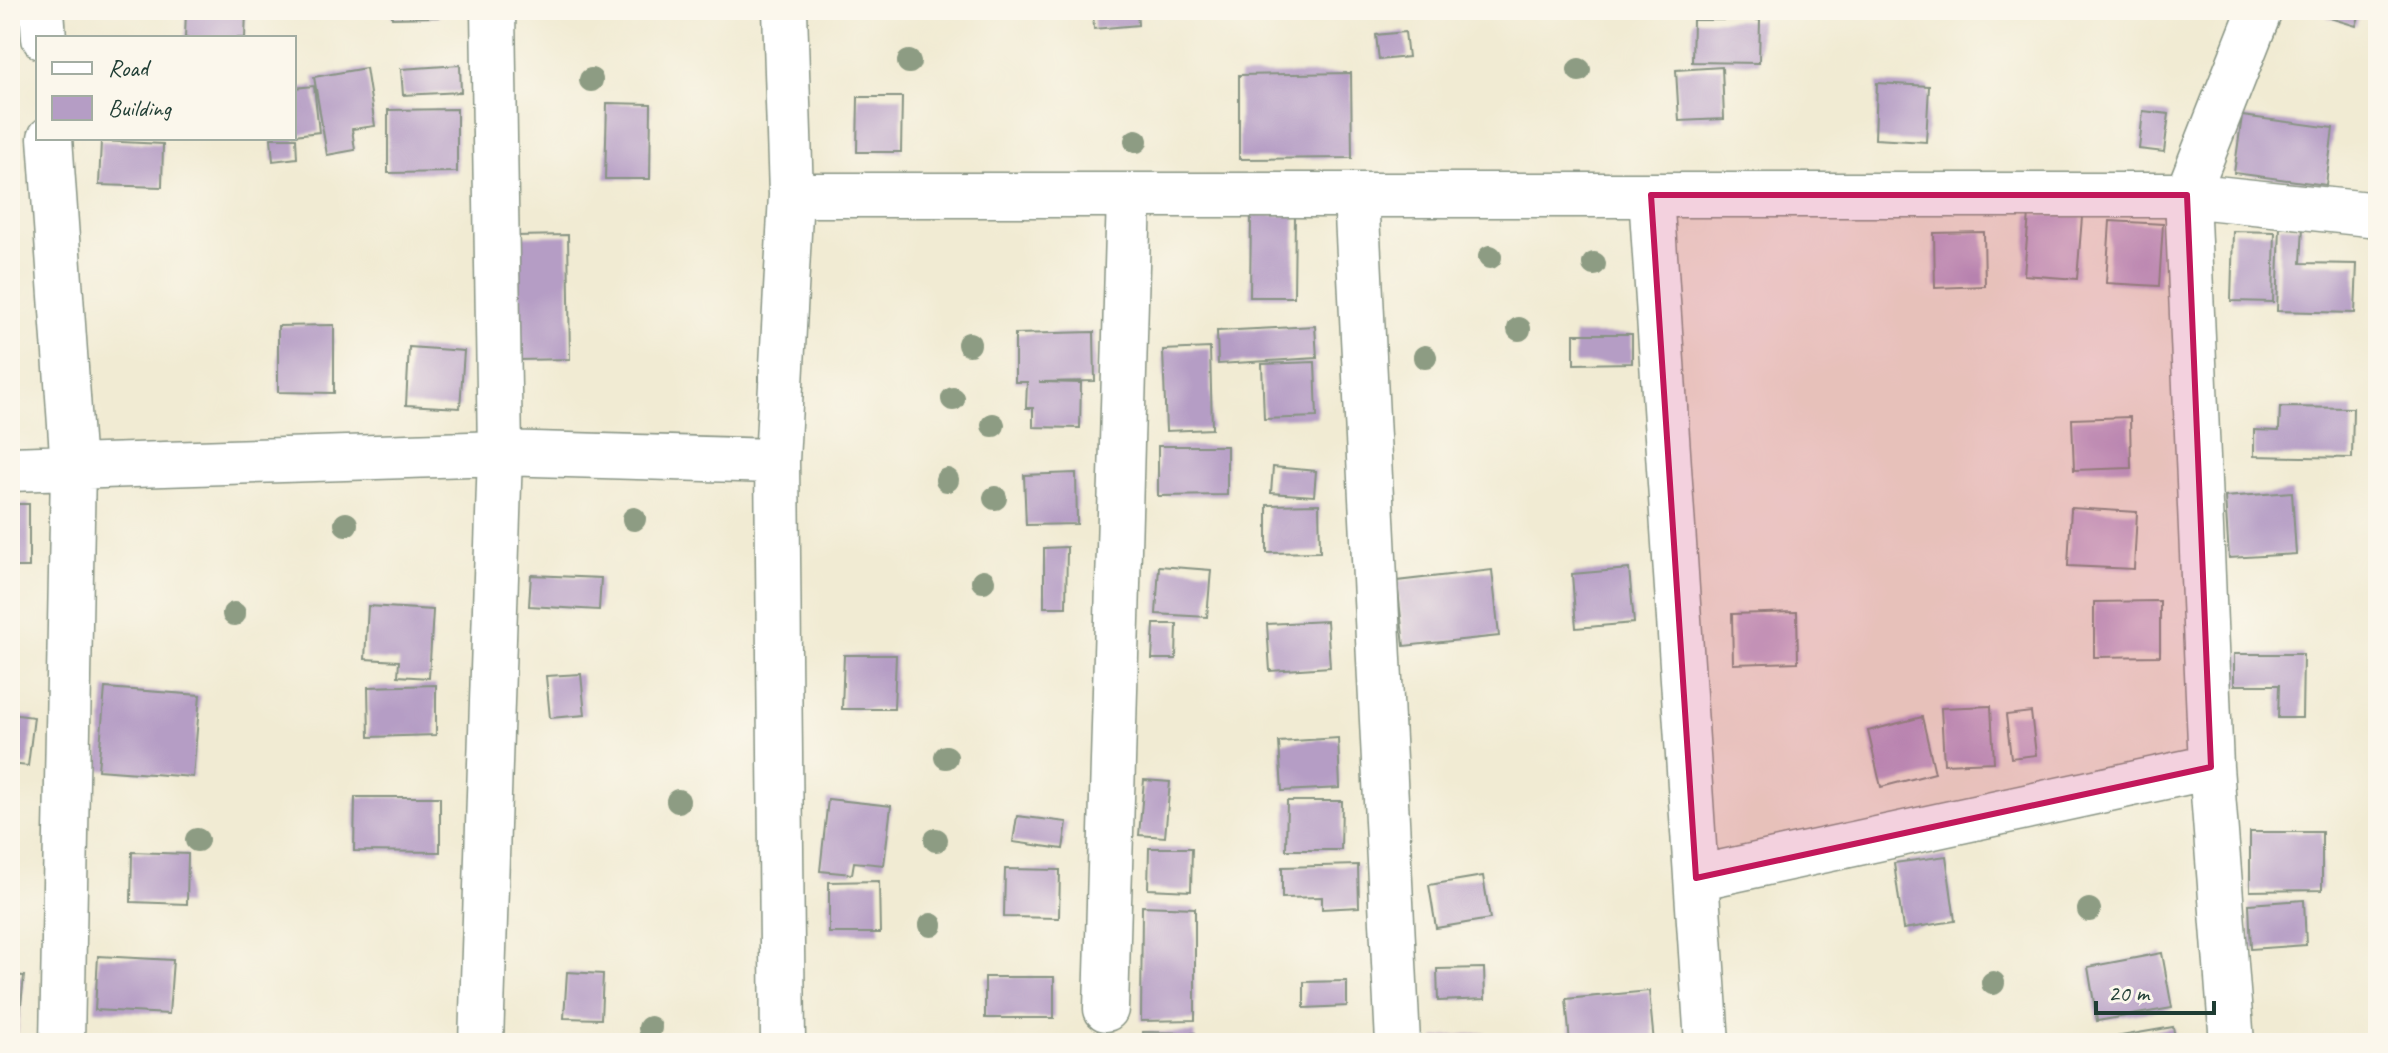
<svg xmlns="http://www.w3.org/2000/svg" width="2388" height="1053" viewBox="0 0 2388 1053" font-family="Caveat,sans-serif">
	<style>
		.building { fill: #b59dc5 }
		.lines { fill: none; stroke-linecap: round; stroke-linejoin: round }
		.minor-casing { stroke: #889484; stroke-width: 47 }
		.minor { stroke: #fff; stroke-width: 44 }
		.tree { fill: #8d9c83 }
		.marked { fill: #c2185b; fill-opacity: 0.2; stroke: #c2185b; stroke-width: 6; stroke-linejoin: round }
	</style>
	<rect width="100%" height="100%" fill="#fbf7ec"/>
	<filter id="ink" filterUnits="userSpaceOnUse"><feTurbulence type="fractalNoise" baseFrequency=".0125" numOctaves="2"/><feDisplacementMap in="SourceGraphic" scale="16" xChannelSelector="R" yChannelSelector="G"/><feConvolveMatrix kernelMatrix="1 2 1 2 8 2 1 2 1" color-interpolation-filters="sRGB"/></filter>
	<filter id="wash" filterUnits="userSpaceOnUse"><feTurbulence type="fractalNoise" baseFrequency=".006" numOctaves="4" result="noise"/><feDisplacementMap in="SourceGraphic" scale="32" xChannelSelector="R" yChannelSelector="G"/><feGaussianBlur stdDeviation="1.8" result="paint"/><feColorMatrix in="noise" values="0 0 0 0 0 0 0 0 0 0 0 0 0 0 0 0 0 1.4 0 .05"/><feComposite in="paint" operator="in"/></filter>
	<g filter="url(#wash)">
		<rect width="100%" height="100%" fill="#f1ebd3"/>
		<g id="blocks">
			<!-- building -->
			<path class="building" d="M186,10H246L245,38H185Z
				M392,10H439V17L392,18Z
				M1093,10H1137L1138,25L1094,29Z
				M2329,10H2361L2356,26L2327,17Z
				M1693,20H1760L1759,63L1692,62Z
				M1405,32L1408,57L1379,60L1376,35Z
				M460,65L461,92L403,95L401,69Z
				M1722,67L1724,119L1679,121L1676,70Z
				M366,68L375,126L352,129L355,150L327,155L314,77Z
				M1351,73L1352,158L1239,159V75Z
				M1877,83L1929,86L1926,142L1875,139Z
				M314,86L319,132L294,135V88Z
				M858,97H902L901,152H857Z
				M607,103L651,104L650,179H605Z
				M457,109V172L388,173V110Z
				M2143,111L2169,114L2164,152L2139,149Z
				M2242,116L2333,128L2326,185L2234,173Z
				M271,138H296L297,158L273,161Z
				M101,141L163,144L162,187L99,185Z
				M2029,214L2082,217L2077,279L2024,275Z
				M1251,215H1295L1294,297H1250Z
				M2110,221L2163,224L2159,286L2106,283Z
				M2280,226L2303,227L2301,263L2357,264L2355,313L2277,311Z
				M2233,231L2275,232L2273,302L2231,301Z
				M1984,232L1985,286L1935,288L1934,233Z
				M568,235L570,359L517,360L515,236Z
				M334,325V393L278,392V326Z
				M1315,326L1317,358L1218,364L1217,331Z
				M1094,332L1095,381L1039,382L1081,383L1080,428L1033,427V408H1026L1027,382H1015V334Z
				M1574,334H1632V363L1574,364Z
				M409,347L464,351L460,408L406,405Z
				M1210,348L1212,429L1166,431L1163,350Z
				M1315,362L1317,417L1264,419L1262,364Z
				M2280,407L2353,408L2352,458L2254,456V430L2279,431Z
				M2130,417L2131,468L2074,470L2072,419Z
				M1158,446H1227V495L1158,496Z
				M1273,467L1316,471L1314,496L1271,493Z
				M1076,473L1077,524L1026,525L1024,475Z
				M2292,492L2296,554L2229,558L2225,497Z
				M10,504H29V567H10Z
				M1319,504L1320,552L1267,553V505Z
				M2071,508L2137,512L2134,569L2068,566Z
				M1067,547L1066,607H1044V548Z
				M1159,566L1211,570L1207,617L1156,614Z
				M1629,569L1634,623L1576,628L1572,574Z
				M1492,570L1499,636L1404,646L1397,581Z
				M531,575L601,578L599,610L529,606Z
				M2160,601V656L2094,657V602Z
				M368,606L433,610L429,678L398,676L399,661L365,659Z
				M1797,612L1798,662L1733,664L1732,614Z
				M1327,621L1330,667L1270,671L1267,624Z
				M1154,624H1177L1176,659H1152Z
				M2234,654H2303L2302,718H2278L2279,685H2234Z
				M844,655H896L894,709H842Z
				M581,674L585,715L550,718L546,676Z
				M436,685V735L369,737L368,687Z
				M105,688L200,695L193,777L98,770Z
				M1991,706L1994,762L1944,764L1941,708Z
				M2031,712L2036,755L2011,758L2006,715Z
				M10,714L34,717L28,766L10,764Z
				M1922,717L1935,773L1881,787L1868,731Z
				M1338,738L1340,788L1282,791L1279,742Z
				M1144,780L1170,782L1165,837L1139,835Z
				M355,797H440V852L354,851Z
				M828,799L891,806L884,865L854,862L852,874L820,871Z
				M1287,801H1342L1341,850H1286Z
				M1017,816L1067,822L1063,849L1013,842Z
				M2250,832H2322V890L2250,891Z
				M1149,848H1192L1191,891L1148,889Z
				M132,852L188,854L187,904L131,902Z
				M1946,856L1955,921L1903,929L1894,863Z
				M1358,865L1359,907L1322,909V897L1282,898V867Z
				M1005,869L1060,870L1059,918L1004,917Z
				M1483,876L1490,919L1436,928L1429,885Z
				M879,881L880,933H829V882Z
				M2304,900L2306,945L2251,949L2249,904Z
				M1142,906L1195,908V1020L1141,1021Z
				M2162,953L2172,1008L2097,1021L2088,967Z
				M98,956L173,960L169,1014L95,1010Z
				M1484,968L1485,999L1438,1001L1437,969Z
				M567,972L603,974L601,1019L564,1018Z
				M10,975L24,976L18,1034L10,1033Z
				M985,977H1054V1018H985Z
				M1347,981V1006L1304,1008V982Z
				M1649,991L1654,1043H1570L1566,999Z
				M2173,1027L2176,1043H2116L2115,1037Z
				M1143,1032L1195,1033V1043H1143Z
				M1485,1032L1487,1043H1436L1435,1038Z"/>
		</g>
	</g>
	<g filter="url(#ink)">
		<use href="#blocks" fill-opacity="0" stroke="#889484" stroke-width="2"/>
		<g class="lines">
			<!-- minor casing -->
			<g class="minor-casing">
				<path id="minor" d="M42,10L44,38
					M50,138L73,468L62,1043
					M791,195H2187L2378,215
					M1356,195L1398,1043
					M1651,195L1707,1043
					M10,469L500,453L777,461
					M1696,878L2211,767
					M1106,1009L1129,195
					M481,1043L500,453L493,10
					M783,1043L777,461L791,195L785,10
					M2232,1043L2211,767L2187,195L2260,10"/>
			</g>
			<!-- minor -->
			<use href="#minor" class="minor"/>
		</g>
		<!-- trees -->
		<g class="tree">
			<circle cx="909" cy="62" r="12"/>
			<circle cx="1579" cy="70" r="12"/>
			<circle cx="591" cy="80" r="12"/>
			<circle cx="1136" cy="141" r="12"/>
			<circle cx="1490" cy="257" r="12"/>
			<circle cx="1594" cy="264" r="12"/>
			<circle cx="1519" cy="329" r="12"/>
			<circle cx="969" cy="344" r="12"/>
			<circle cx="1425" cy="357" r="12"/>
			<circle cx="953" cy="399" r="12"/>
			<circle cx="993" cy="425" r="12"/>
			<circle cx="947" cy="480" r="12"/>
			<circle cx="995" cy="498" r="12"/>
			<circle cx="634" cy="519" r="12"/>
			<circle cx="346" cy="524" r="12"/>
			<circle cx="983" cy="581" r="12"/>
			<circle cx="234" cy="614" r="12"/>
			<circle cx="946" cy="757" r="12"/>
			<circle cx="678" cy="801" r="12"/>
			<circle cx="197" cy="840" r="12"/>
			<circle cx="936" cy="840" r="12"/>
			<circle cx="2089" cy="910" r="12"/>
			<circle cx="931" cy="925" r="12"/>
			<circle cx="1993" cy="983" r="12"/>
			<circle cx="650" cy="1028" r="12"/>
		</g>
	</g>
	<!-- marked area -->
	<path class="marked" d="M1651,195H2187L2211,767L1696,878Z"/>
	<!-- margin -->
	<rect width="2388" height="1053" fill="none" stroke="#fbf7ec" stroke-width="40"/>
	<!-- legend -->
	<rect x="36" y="36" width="260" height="104" fill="#fbf7ec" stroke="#a3ada2" stroke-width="2"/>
	<rect x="52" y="62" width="40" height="12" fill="#ffffff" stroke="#a3ada2" stroke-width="2"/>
	<text x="108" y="76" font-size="24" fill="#1f3d34">Road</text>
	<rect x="52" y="96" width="40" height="24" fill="#b59dc5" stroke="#a3ada2" stroke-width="2"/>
	<text x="108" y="116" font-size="24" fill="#1f3d34">Building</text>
	<!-- scale -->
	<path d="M2096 1001v12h118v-12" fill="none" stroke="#1f3d34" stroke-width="4"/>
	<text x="2108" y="1001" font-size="24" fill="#1f3d34" stroke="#fbf7ec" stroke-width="6" paint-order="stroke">20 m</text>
</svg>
